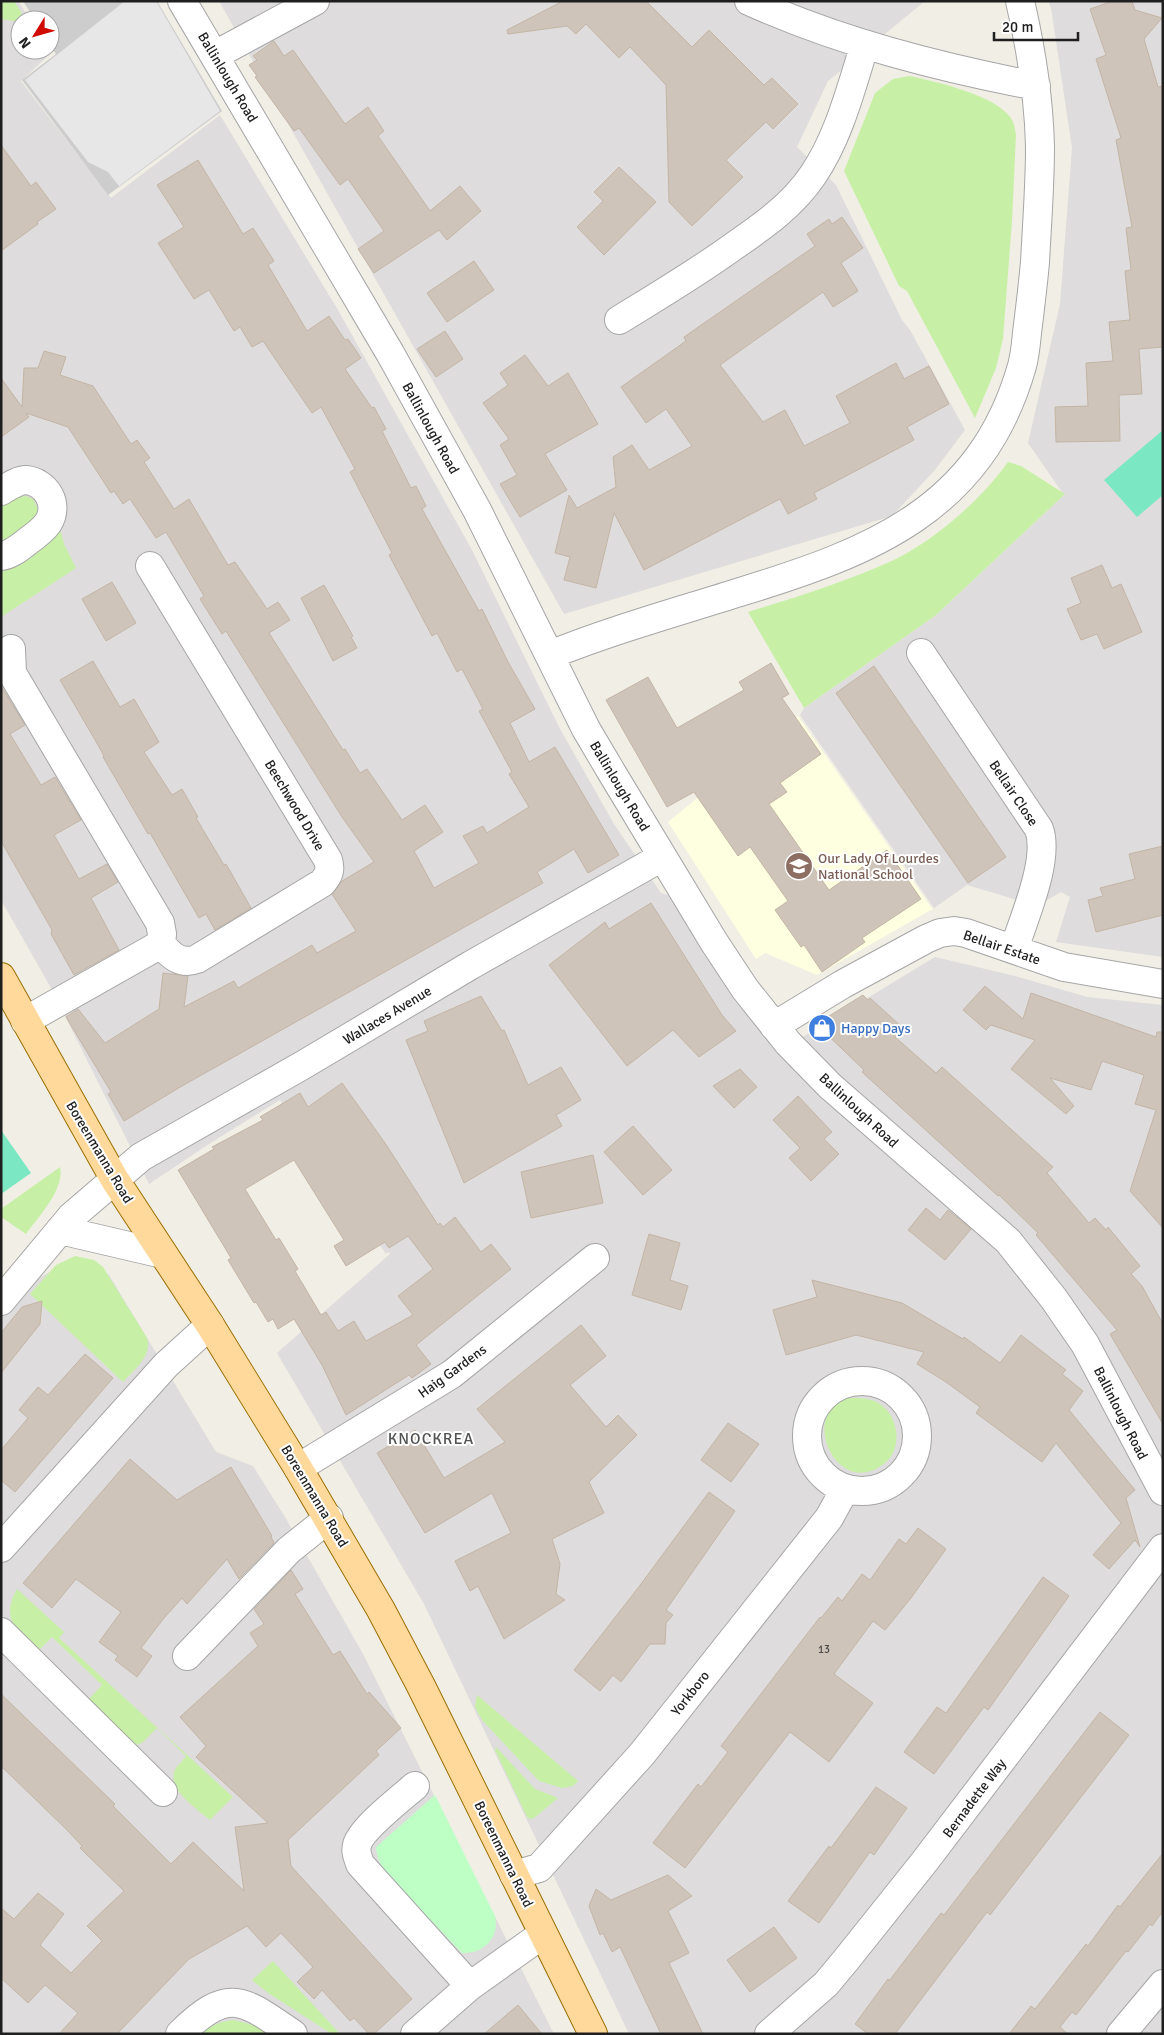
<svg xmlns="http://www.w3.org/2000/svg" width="1164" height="2035" viewBox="0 0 1164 2035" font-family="Signika,sans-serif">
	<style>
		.residential { fill: #dedcdc }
		.education { fill: #fdffe0 }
		.religious { fill: #cdcdcd }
		.grass { fill: #c7f0a6 }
		.park { fill: #beffc6 }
		.pitch { fill: #7be8c3 }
		.parking { fill: #e7e7e7 }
		.building { fill: #cec4ba; stroke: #c4b5a5; fill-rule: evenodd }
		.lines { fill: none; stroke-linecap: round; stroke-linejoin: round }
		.minor-casing { stroke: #a6a6a6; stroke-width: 30 }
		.major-casing { stroke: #9b6f00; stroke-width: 30 }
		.minor { stroke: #fff; stroke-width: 28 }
		.major { stroke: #ffd99c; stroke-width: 28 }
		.labels { text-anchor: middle; stroke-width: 4; stroke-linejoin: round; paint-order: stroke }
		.number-label { font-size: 11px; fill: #4b4846 }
		.street-label { font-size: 14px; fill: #1f1f1f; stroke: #fff }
		.education-label { font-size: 14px; fill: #785e54; stroke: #fff; text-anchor: start }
		.shop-label { font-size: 14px; fill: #366cbe; stroke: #fff; text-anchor: start }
		.quarter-label { font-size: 16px; letter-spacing: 1px; fill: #525252; stroke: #fff }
	</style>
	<rect width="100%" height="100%" fill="#f1eee5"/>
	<!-- residential -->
	<path class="residential" d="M1,1H18L30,20H20V50H49L51,53L21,81L111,198L220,115L338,310L472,550L560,729L614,824L661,893L668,895L736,1002L778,1052L935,957L1015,976L1087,997L1163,1005V2034H629L424,1604L277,1353L390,1254L388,1252L386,1254L280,1100L209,1144L149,1184L51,988L1,900Z
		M219,1H925L828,81L797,147L836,185L902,320L910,330L965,430L934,471L892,516L564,614Z
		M1048,1H1163V957L1056,942L1070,897L1061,892L1037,906L967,885L934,908L800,715L804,708L936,615L1064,495L1028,443L1060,304L1072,148L1051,8Z
		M74,1259L109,1275L216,1452L253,1466L285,1517L363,1654L554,2034H1V1298Z"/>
	<!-- education -->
	<path class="education" d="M798,716L933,910H931L817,975L765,953L756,959L668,822Z"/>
	<!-- religious -->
	<path class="religious" d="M23,1H157L222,111L108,195L22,80L56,54L50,45V20H35Z"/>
	<!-- grass -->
	<path class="grass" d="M1,1H14L26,20H20V22L1,19Z
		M909,76C934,81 995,95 1010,117C1014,122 1015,128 1016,135L1012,221L1003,339L996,368L975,418L907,291L899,286L844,171L875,93L893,79Z
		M1008,462L1021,466L1065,494L936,615L804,708L748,612C794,598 841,583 885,564C930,545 980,501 1008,462Z
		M26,496L33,499L38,509L35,520L1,544V507L19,497Z
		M61,532L64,544L76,568L1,617V572C28,563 38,555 54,533Z
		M60,1167C65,1189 39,1216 26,1234L1,1217V1209Z
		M75,1256L94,1260L103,1267L147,1338C153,1355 133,1371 123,1382L30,1294L56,1265Z
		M850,1398C861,1398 871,1398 880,1404C898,1416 903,1447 886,1462C837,1504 796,1409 850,1398Z
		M17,1589L64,1632L59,1638L233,1797L210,1820C197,1809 169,1791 174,1772C176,1766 183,1761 186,1756L157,1728L143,1742L137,1745L131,1742L88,1700L102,1685L52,1637L38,1651C17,1631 0,1619 17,1589Z
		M477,1695L578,1781L573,1786L562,1788L539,1781L482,1720L475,1707Z
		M496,1747L535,1789L558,1798L534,1818L530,1819L527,1817L495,1750Z
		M273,1961L340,2034H332L268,1993L252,1980Z
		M234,2020L257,2026L268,2034H199C211,2026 220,2021 234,2020Z"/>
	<!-- park -->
	<path class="park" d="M435,1795L495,1916C500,1938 483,1954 462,1953L387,1875C381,1865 377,1859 376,1847Z"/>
	<!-- pitch -->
	<path class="pitch" d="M1163,430V495L1137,517L1104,480Z
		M1,1130L31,1173L1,1194Z"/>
	<!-- parking -->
	<path class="parking" d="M125,1H156L220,111L119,186L108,172L88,162L25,80Z"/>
	<!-- building -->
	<path class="building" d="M563,1H646L692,47L709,30L764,85L772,78L798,104L773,129L766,122L726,160L743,177L692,226L669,202L666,85L630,47L619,58L586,24L576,34L567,26L508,34L507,30Z
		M1113,1H1132L1135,10L1162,18L1144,39L1158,87L1163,86V347L1139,349L1142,394L1119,395L1120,441L1056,442L1055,407L1088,406L1086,363L1113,361L1109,322L1130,320L1125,271L1131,270L1126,228L1132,227L1116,140L1121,138L1096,59L1106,55L1090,9Z
		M274,41L284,56L293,50L345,124L368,107L384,131L378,136L430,211L460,186L481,211L447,240L439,230L374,273L358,249L384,231L348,179L340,185L299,128L294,131L255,77L257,76L249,65L257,60L253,56Z
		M1,145L31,186L36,182L56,209L37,222L38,224L1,251Z
		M198,160L243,234L253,228L274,261L268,265L307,331L329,316L345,340L348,339L361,358L345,369L372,408L374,407L386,429L382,431L411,488L416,486L426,506L422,509L479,611L482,609L508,662L535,709L510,723L529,762L555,747L619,855L588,873L574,849L537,872L543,883L182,1086L124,1121L108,1094L111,1092L66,1017L78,1009L105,1043L159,1009L163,973L188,976L184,1007L234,981L238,988L312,945L317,953L356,931L332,894L342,881L374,862L342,817L226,631L222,634L200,599L204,596L166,532L156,538L130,499L123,504L114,491L111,493L68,427L26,413L29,417L1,437V378L22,407L24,368H38L44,351L66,357L60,375L93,386L131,444L137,440L150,458L144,462L174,509L189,499L228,565L235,562L267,609L278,602L290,620L269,633L343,750L345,749L360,773L367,769L402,820L425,805L443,832L414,851L434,888L479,863L463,836L483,826L487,833L529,807L509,774L512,772L479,711L483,709L462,669L457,672L437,633L432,636L389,555L392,553L350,472L355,469L321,407L312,413L263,341L252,347L240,327L234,331L209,290L194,299L158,243L184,227L157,185Z
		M619,167L656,202L604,255L577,227L603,201L594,192Z
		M842,217L863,248L841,263L858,291L833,307L823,292L720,365L763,422L785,410L804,446L850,423L836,396L896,363L904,379L929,366L949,404L907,427L914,440L814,493L817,499L788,514L780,499L644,570L614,513L596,588L564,580L570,557L555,553L569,495L577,508L616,487L613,457L632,445L649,470L692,446L666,409L646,423L621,387L686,341L684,337L815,246L807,234L829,219L832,224Z
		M474,261L494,290L447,322L427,293Z
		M445,331L463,359L436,377L417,349Z
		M525,355L548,386L568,373L598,424L545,454L567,490L520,517L500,484L517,475L500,445L509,439L483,403L508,385L500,373Z
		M1102,565L1112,588L1121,584L1142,632L1104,649L1097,634L1081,640L1067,609L1081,603L1071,578Z
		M112,582L136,623L106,641L82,599Z
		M324,585L353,636L351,637L357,648L333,661L301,598Z
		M93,661L120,707L134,699L159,742L144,752L172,795L182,789L198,817L196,818L224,865L226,864L251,908L215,930L206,914L199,918L150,833L148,834L103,757L104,756L98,745L60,680Z
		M771,663L789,694L782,698L821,754L780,783L787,792L769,804L829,890L887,850L921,899L862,938L865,942L822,972L804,945L801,947L775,910L788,901L750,847L738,856L694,792L667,807L606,700L648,677L677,728L744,690L739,682Z
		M874,666L1006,857L968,883L836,693Z
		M1,686L25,725L10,734L41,785L55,777L81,820L54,835L79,879L107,864L118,882L91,898L119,950L74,975L51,934L52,930L1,841Z
		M1163,846V915L1096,932L1088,900L1103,896L1100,888L1135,879L1129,854Z
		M651,903L722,1015L736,1031L699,1057L673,1030L627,1066L549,965L605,922L609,929Z
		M985,986L1023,1019L1031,993L1156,1037L1157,1032H1163V1228L1130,1191L1156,1110L1135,1104L1144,1075L1102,1061L1091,1090L1050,1078L1074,1106L1066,1114L1011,1069L1035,1040L991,1025L986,1030L963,1010Z
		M863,995L868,1000L870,998L903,1028L895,1037L936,1073L942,1067L1053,1167L1047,1173L1089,1223L1095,1218L1106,1230L1108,1227L1140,1266L1131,1274L1142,1286L1163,1324V1424L1110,1334L1117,1330L1036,1235L1038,1233L999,1195L998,1196L862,1072L864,1070L816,1024Z
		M481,996L502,1031L504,1030L528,1085L561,1067L581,1100L556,1115L562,1126L464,1183L406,1040L428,1031L424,1021Z
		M740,1069L757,1087L734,1108L713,1086Z
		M342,1083L385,1143L438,1225L440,1223L443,1227L455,1217L481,1252L491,1244L511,1269L416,1345L431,1364L412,1378L409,1375L346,1415L322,1365L294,1319L278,1329L273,1319L268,1322L256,1302L254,1303L228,1260L231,1258L178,1170L214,1149L212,1147L263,1120L260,1117L300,1093L308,1107ZM294,1160L344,1240L334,1246L346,1266L385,1242L389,1248L408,1236L433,1269L398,1296L413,1315L366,1341L354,1321L338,1331L326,1312L321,1315L295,1271L298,1269L279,1238L276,1240L245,1189Z
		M798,1096L832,1132L824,1139L839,1154L811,1181L789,1158L800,1148L773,1120Z
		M633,1126L672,1170L643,1195L604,1152Z
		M593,1155L603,1203L531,1218L521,1172Z
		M926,1208L940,1220L948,1210L971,1229L945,1260L908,1230Z
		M649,1234L680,1243L670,1280L688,1286L681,1310L632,1295Z
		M812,1280L902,1303L963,1339L964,1337L1000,1363L1021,1335L1066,1370L1062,1374L1083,1391L1069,1410L1135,1490L1126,1498L1140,1547L1135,1540L1109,1569L1093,1555L1121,1523L1056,1443L1042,1462L976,1413L980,1407L946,1382L917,1364L924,1352L856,1335L786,1355L773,1310L817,1297Z
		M42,1301L40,1324L1,1373V1333L22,1307Z
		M581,1325L606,1356L570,1385L606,1427L618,1415L637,1435L589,1482L604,1513L552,1539L560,1564L556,1594L565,1600L504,1639L478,1586L470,1591L455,1561L511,1533L492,1493L425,1533L377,1453L415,1430L444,1478L505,1442L477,1409Z
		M85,1354L113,1378L15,1492L1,1480V1450L28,1418L19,1410L38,1387L48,1395Z
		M728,1423L759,1444L731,1482L701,1460Z
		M130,1459L177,1500L231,1467L272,1536L271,1537L274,1543L239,1579L227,1559L187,1604L182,1598L164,1618L141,1648L152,1656L137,1677L115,1660L118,1656L99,1642L121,1612L76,1579L52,1608L23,1583Z
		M709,1492L735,1511L666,1610L673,1615L666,1623L665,1644H650L621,1682L613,1675L600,1691L574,1670L638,1588Z
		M918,1528L946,1549L911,1598L885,1630L873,1621L834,1674L873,1703L829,1762L790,1732L685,1868L653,1843L698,1784L701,1787L728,1752L721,1746L820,1617L821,1618L838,1597L842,1601L862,1574L870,1580L899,1539L906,1544Z
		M291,1570L303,1589L295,1594L333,1655L340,1651L367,1694L369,1692L401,1728L376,1751L379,1755L288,1840L291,1866L412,1999L374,2034H369L354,2018L350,2021L322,1990L314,1999L297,1982L313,1967L281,1933L266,1947L247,1926L189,1959L117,2034H59L78,2013L45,1985L28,2003L1,1978V1908L14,1919L38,1893L64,1914L40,1945L71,1973L102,1941L87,1926L124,1891L80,1848L82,1846L67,1830L1,1766V1694L115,1804L113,1806L171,1864L193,1842L244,1891L235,1827L268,1823L196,1757L206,1746L180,1717L258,1646L250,1633L264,1624L254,1609Z
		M1043,1577L1069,1596L988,1710L984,1707L934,1774L904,1752L937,1707L946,1713Z
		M1100,1712L1129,1735L990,1915L987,1912L895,2034H868L855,2024L888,1979L889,1981L941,1913L944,1915Z
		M876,1787L907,1808L874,1855L870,1852L819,1923L788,1901L829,1846L831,1848Z
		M1163,1853V1911L1152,1926L1150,1924L1128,1952L1126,1951L1076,2015L1072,2012L1060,2027L1068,2034H1009L1031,2006L1035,2009L1086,1944L1088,1946L1118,1905L1120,1907Z
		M668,1875L692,1896L668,1911L689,1953L669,1963L703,2034H661L620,1947L612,1952L603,1933L600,1935L589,1906L596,1889L611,1900Z
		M774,1927L797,1958L750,1992L727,1960Z
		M518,2005L542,2034H484Z"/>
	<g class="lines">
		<!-- minor casing -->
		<g class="minor-casing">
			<path id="minor" d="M182,1L390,353L477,510L586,729L612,773L714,942L745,989L788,1043L830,1086L1008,1241L1054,1299L1085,1344L1163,1491
				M749,1C840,42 938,67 1036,86
				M215,55L315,1
				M619,320C658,296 697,273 734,246C763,226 793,205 813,175C839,137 851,88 865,44
				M1,491C8,487 18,480 26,480C46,482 60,504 48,523C43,530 35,536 28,541C20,547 11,555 1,556
				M150,566L328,860C331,870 329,875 322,883L197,959C181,965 171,956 161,944
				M11,649L12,673L160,923L162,934L161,944L25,1021
				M921,653L1039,829C1050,859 1024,918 1014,949
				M550,655C612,630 677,612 740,592C871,552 981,510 1022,366C1025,355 1026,343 1027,333C1030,309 1033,285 1035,262C1037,224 1040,185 1040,147C1039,98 1031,49 1020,1
				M774,1026L843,984L926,939L940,933L954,931L966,933L1064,967L1163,984
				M60,1230L163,1254
				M1,1301L71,1217L141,1157L303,1065L471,965L662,857
				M807 1436a55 55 0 1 1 110 0a55 55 0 1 1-110 0Z
				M298,1468L452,1374L595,1258
				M1,1548L166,1365L210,1325
				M1,1632L163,1792
				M187,1656L289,1550L329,1518
				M415,1786C401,1798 361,1829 357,1845C355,1852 358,1857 360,1864L470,1986
				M514,1875L539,1868L642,1754L829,1518L845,1489
				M180,2034C229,1985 243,2000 293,2034
				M415,2034L470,1986L543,1934
				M769,2034L826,1984L846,1960L925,1861L1163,1548
				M1121,2034L1163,1984"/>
		</g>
		<!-- major casing -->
		<g class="major-casing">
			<path id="major" d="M1,977L115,1180L210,1325L298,1468L381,1610L421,1686L593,2034"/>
		</g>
		<!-- minor -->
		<use href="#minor" class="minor"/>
		<!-- major -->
		<use href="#major" class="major"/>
	</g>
	<!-- icons -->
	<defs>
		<g id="school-disc" transform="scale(1.4375)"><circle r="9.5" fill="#8d6e63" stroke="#fff"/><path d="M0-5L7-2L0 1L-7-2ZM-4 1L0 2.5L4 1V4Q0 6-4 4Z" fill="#fff"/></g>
		<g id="shop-disc" transform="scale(1.4375)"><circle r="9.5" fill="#3f7fe0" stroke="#fff"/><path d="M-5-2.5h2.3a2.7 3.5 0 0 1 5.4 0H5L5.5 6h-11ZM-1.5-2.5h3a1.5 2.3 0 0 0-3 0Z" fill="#fff"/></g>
	</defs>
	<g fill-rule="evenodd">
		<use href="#school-disc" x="799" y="866"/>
		<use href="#shop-disc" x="822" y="1028"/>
	</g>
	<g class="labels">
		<!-- number labels -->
		<g class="number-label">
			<text x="824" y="1653">13</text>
		</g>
		<!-- street labels -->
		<g class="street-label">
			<text transform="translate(228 77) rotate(59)" y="5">Ballinlough Road</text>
			<text transform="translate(431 428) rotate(61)" y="5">Ballinlough Road</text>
			<text transform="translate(620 786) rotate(59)" y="5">Ballinlough Road</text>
			<text transform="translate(1014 793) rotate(56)" y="5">Bellair Close</text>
			<text transform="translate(295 805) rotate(59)" y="5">Beechwood Drive</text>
			<text transform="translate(1002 947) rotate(19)" y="5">Bellair Estate</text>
			<text transform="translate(387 1015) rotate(-31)" y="5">Wallaces Avenue</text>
			<text transform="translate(859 1110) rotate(43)" y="5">Ballinlough Road</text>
			<text transform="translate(100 1152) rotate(59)" y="5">Boreenmanna Road</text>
			<text transform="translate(452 1371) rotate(-36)" y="5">Haig Gardens</text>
			<text transform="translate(1121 1413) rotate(63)" y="5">Ballinlough Road</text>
			<text transform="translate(315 1496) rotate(59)" y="5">Boreenmanna Road</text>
			<text transform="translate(690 1693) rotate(-52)" y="5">Yorkboro</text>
			<text transform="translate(974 1798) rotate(-53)" y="5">Bernadette Way</text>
			<text transform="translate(504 1854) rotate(64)" y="5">Boreenmanna Road</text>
		</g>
		<!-- education labels -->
		<g class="education-label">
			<text x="818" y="863">Our Lady Of Lourdes<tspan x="818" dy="16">National School</tspan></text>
		</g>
		<!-- shop labels -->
		<g class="shop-label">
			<text x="841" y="1033">Happy Days</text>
		</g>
		<!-- quarter labels -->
		<g class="quarter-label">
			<text x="431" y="1444">KNOCKREA</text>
		</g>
	</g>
	<!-- border -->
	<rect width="1164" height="2035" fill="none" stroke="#1f1f1f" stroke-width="5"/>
	<!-- north arrow -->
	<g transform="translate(35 35) rotate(233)"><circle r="24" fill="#ffffff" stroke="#a5a5a5"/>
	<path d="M0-4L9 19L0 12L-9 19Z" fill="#cf0a00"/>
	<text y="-8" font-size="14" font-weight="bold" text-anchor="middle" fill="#1f1f1f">N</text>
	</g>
	<!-- scale -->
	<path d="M994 32v8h84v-8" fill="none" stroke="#1f1f1f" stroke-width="2.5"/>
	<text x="1002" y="32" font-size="15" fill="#1f1f1f" stroke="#ffffff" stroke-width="4" paint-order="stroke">20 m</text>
</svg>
